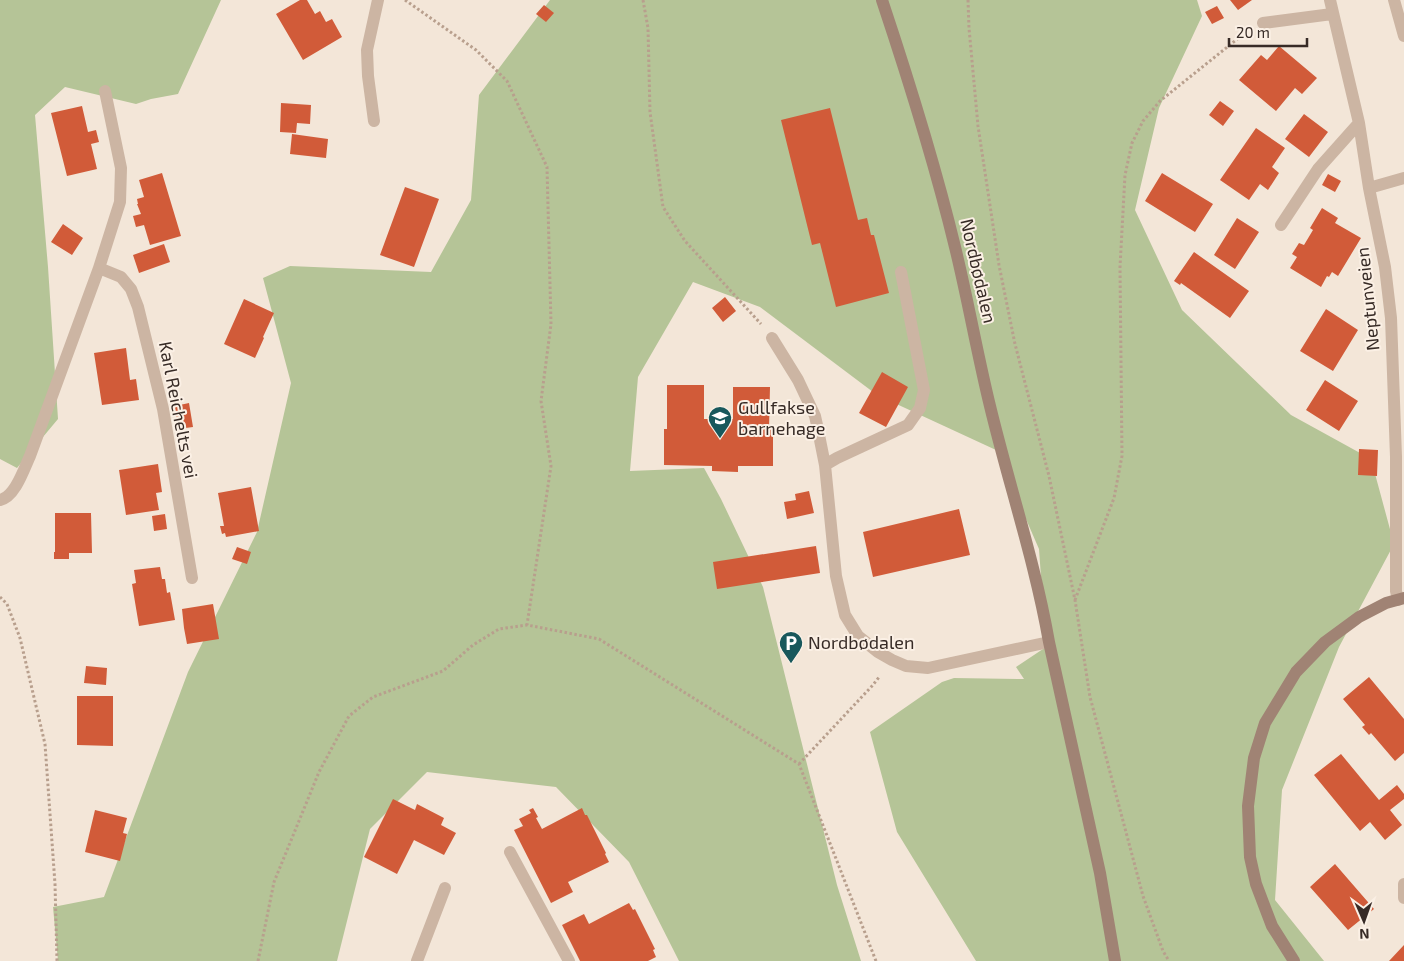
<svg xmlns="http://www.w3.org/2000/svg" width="1404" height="961" viewBox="0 0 1404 961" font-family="'Exo 2',sans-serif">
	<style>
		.green { fill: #b5c497 }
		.building { fill: #d15b39 }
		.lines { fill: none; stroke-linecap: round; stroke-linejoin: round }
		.path { stroke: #b89f8d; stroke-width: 3; stroke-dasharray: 2.5 2.5; stroke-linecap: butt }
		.street { stroke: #ccb5a3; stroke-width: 12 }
		.secondary { stroke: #a08374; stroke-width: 12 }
		.labels { text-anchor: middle; stroke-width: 4; stroke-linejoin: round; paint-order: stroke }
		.street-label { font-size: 18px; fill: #372b26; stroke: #fbf0e5 }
		.poi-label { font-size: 18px; fill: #372b26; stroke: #fbf0e5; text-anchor: start }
	</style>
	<rect width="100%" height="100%" fill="#f3e6d8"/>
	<!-- green -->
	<path class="green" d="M0,0H221L178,94L151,99L136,104L65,87L35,115L48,267L58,419L17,468L0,459Z
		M550,0H1197L1202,16L1159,108L1135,210L1182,310L1291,415L1371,459L1394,544L1339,647L1282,790L1275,900L1324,961H976L897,832L870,732L942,682L954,678L1024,679L1016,667L1046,647L1039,549L996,450L877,395L760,307L693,282L638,377L630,471L704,468L721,499L763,587L837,885L861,961H679L629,862L556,787L427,772L370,829L337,961H58L53,907L104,897L188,672L257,532L291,383L263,278L290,266L431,272L471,200L479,95Z"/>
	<!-- building -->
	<path class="building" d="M300,0H307L315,14L320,11L326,22L332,19L342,37L303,60L276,14Z
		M1230,0H1252L1238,10Z
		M544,5L554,13L546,22L536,14Z
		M1217,6L1224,18L1212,24L1205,12Z
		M1279,46L1317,78L1302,94L1295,88L1276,111L1239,80L1261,55L1267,60Z
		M1220,101L1234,111L1223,126L1209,115Z
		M281,103L311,105L310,124L297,123L296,133L280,132Z
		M82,106L88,132L96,130L99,142L91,144L97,169L67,176L51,113Z
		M830,108L858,220L867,218L871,235H874L889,293L836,307L820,243L812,245L781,120Z
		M1304,114L1328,132L1309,157L1285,139Z
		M1256,128L1285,148L1272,167L1279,173L1268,190L1260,184L1249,200L1220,180Z
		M292,134L328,139L326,158L290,154Z
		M162,173L181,236L150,245L144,225L136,227L133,216L141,214L137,204H138L137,199L144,197L139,180Z
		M1162,173L1213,204L1195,232L1145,201Z
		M1328,174L1341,181L1335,192L1322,185Z
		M405,187L439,199L414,267L380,255Z
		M1322,208L1338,218L1335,223L1361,238L1338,276L1332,272L1329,277L1327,276L1321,287L1290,268L1297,257L1292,254L1299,243L1304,245L1313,230L1310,228Z
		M1237,218L1259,232L1235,269L1214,255Z
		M63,224L83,238L72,255L51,242Z
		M164,244L170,262L139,273L133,255Z
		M1194,252L1249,291L1230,318L1181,283L1180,285L1174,281Z
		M725,297L736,311L723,322L712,308Z
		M244,299L274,313L263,337L264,338L255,358L224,344Z
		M1326,309L1358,330L1333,371L1300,351Z
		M126,348L130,380L136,379L139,400L102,405L94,353Z
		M882,372L908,387L886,427L859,413Z
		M1325,380L1358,401L1339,431L1306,410Z
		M667,385H704V419H733V387H770L769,429H773V466H738V472L712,471V466L664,465V429H667Z
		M189,403L193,427L178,429L175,406Z
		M1359,449L1378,450L1377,476L1358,475Z
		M158,464L162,492L156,493L159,510L126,515L119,470Z
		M251,487L259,531L226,537L225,533L222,534L220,526H224L218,493Z
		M809,491L814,513L787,519L784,502L796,500L795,494Z
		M959,509L970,555L873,577L863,532Z
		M55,513H91L92,553H69V559H54V552H55Z
		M165,514L167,529L154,531L152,516Z
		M816,546L820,573L717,589L713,562Z
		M237,547L251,552L247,564L232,559Z
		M160,567L162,579H165L167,593L170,592L175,620L139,626L132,584L136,583L134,570Z
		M213,604L219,639L187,644L184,628L182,609Z
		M86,666L107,668L106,685L84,683Z
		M1369,677L1404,719V753L1395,761L1371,733L1369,735L1362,727L1365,725L1343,699Z
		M77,696H113V746L77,745Z
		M1341,754L1379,800L1397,785L1404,794V799L1390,810L1402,825L1385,840L1370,822L1360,831L1314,775Z
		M393,799L415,810L417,804L444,818L441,825L456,833L444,855L414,840L397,874L364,857Z
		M533,808L538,817L536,818L542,829L582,808L585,815H587L606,853L605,854L609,862L568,882L573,892L551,903L514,830L523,826L519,819L531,813L529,810Z
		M95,810L127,818L123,833L127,834L120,861L85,852Z
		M1335,864L1374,909L1348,930L1310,887Z
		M629,903L633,910L635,909L655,949L653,950L656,957L648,961H580L562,925L584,914L589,924Z
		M1404,945V961H1389Z"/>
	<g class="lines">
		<!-- path -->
		<path class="path" d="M405,0L476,50L507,81L547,167L551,324L541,401L551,466L527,625
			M643,0L648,28L650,112L663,207L685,241L761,324
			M968,0L969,28L978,126L999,265L1015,344L1049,476L1075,600L1090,697L1143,896L1163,951L1169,961
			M0,597L7,604L20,638L45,744L55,884L57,961
			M1075,600L1114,498L1122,456L1120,267L1125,175L1132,143L1143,121L1160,101L1246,32
			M799,764L872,686L880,676
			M258,961L274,882L319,772L349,716L373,697L443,671L473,645L499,629L527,625L599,639L799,764L876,961"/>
		<!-- street -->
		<path class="street" d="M1330,0L1359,123L1369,188L1385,267L1391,318L1396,457V591L1398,600
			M1394,0L1404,36
			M1263,23L1332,14
			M374,121L368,76L367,50L378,0
			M1369,188L1404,178
			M1281,225L1318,169L1359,123
			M99,268L120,202L121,168L105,91
			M772,338L798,380L815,416L817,425L825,465L836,576L845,615L858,636L878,652L892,660L906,666L928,668L1049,642
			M825,465L837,458L908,425L920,408L924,390L901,272
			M0,500C15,497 24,469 30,456L99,268L121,277L131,289L138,307L163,409L192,578
			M510,852L569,961
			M1404,884V898
			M417,961L445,888"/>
		<!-- secondary -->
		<path class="secondary" d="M882,0C909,81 935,164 955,247C968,300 977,353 990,406C1009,485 1035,562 1049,642L1100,873L1115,961
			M1294,961L1272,926L1256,884L1250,857L1248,806L1254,758L1265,723L1296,672L1325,642L1359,617L1386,603L1404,598"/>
	</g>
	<!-- icons -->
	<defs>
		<g id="school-pin" transform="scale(1.25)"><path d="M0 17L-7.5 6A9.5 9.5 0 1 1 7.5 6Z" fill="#18585c" stroke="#fbf0e5"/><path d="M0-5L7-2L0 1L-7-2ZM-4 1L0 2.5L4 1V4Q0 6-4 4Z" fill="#fff"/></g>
		<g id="parking-pin" transform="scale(1.25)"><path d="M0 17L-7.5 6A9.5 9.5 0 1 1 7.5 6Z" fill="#18585c" stroke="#fbf0e5"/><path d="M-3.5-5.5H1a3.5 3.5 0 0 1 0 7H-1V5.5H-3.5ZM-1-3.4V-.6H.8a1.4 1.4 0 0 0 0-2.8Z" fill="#fff"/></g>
	</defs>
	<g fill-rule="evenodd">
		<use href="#school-pin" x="720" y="418"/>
		<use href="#parking-pin" x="791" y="643"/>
	</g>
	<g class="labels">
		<!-- street labels -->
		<g class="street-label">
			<text transform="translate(978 271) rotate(77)" y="6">Nordbødalen</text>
			<text transform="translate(1368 299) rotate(-96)" y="6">Neptunveien</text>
			<text transform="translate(178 410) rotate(79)" y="6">Karl Reichelts vei</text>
		</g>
		<!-- poi labels -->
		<g class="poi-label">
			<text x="738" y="414">Gullfakse<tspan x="738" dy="21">barnehage</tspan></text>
			<text x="808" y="649">Nordbødalen</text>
		</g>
	</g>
	<!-- north arrow -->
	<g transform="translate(1364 921) rotate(178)" stroke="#fbf0e5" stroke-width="4" paint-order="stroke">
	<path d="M0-4L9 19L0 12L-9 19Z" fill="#372b26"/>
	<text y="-8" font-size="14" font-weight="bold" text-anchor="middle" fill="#372b26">N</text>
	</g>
	<!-- scale -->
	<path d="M1229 38v8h78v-8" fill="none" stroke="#372b26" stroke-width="2.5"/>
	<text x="1236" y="38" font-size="15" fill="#372b26" stroke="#fbf0e5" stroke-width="4" paint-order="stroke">20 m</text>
</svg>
